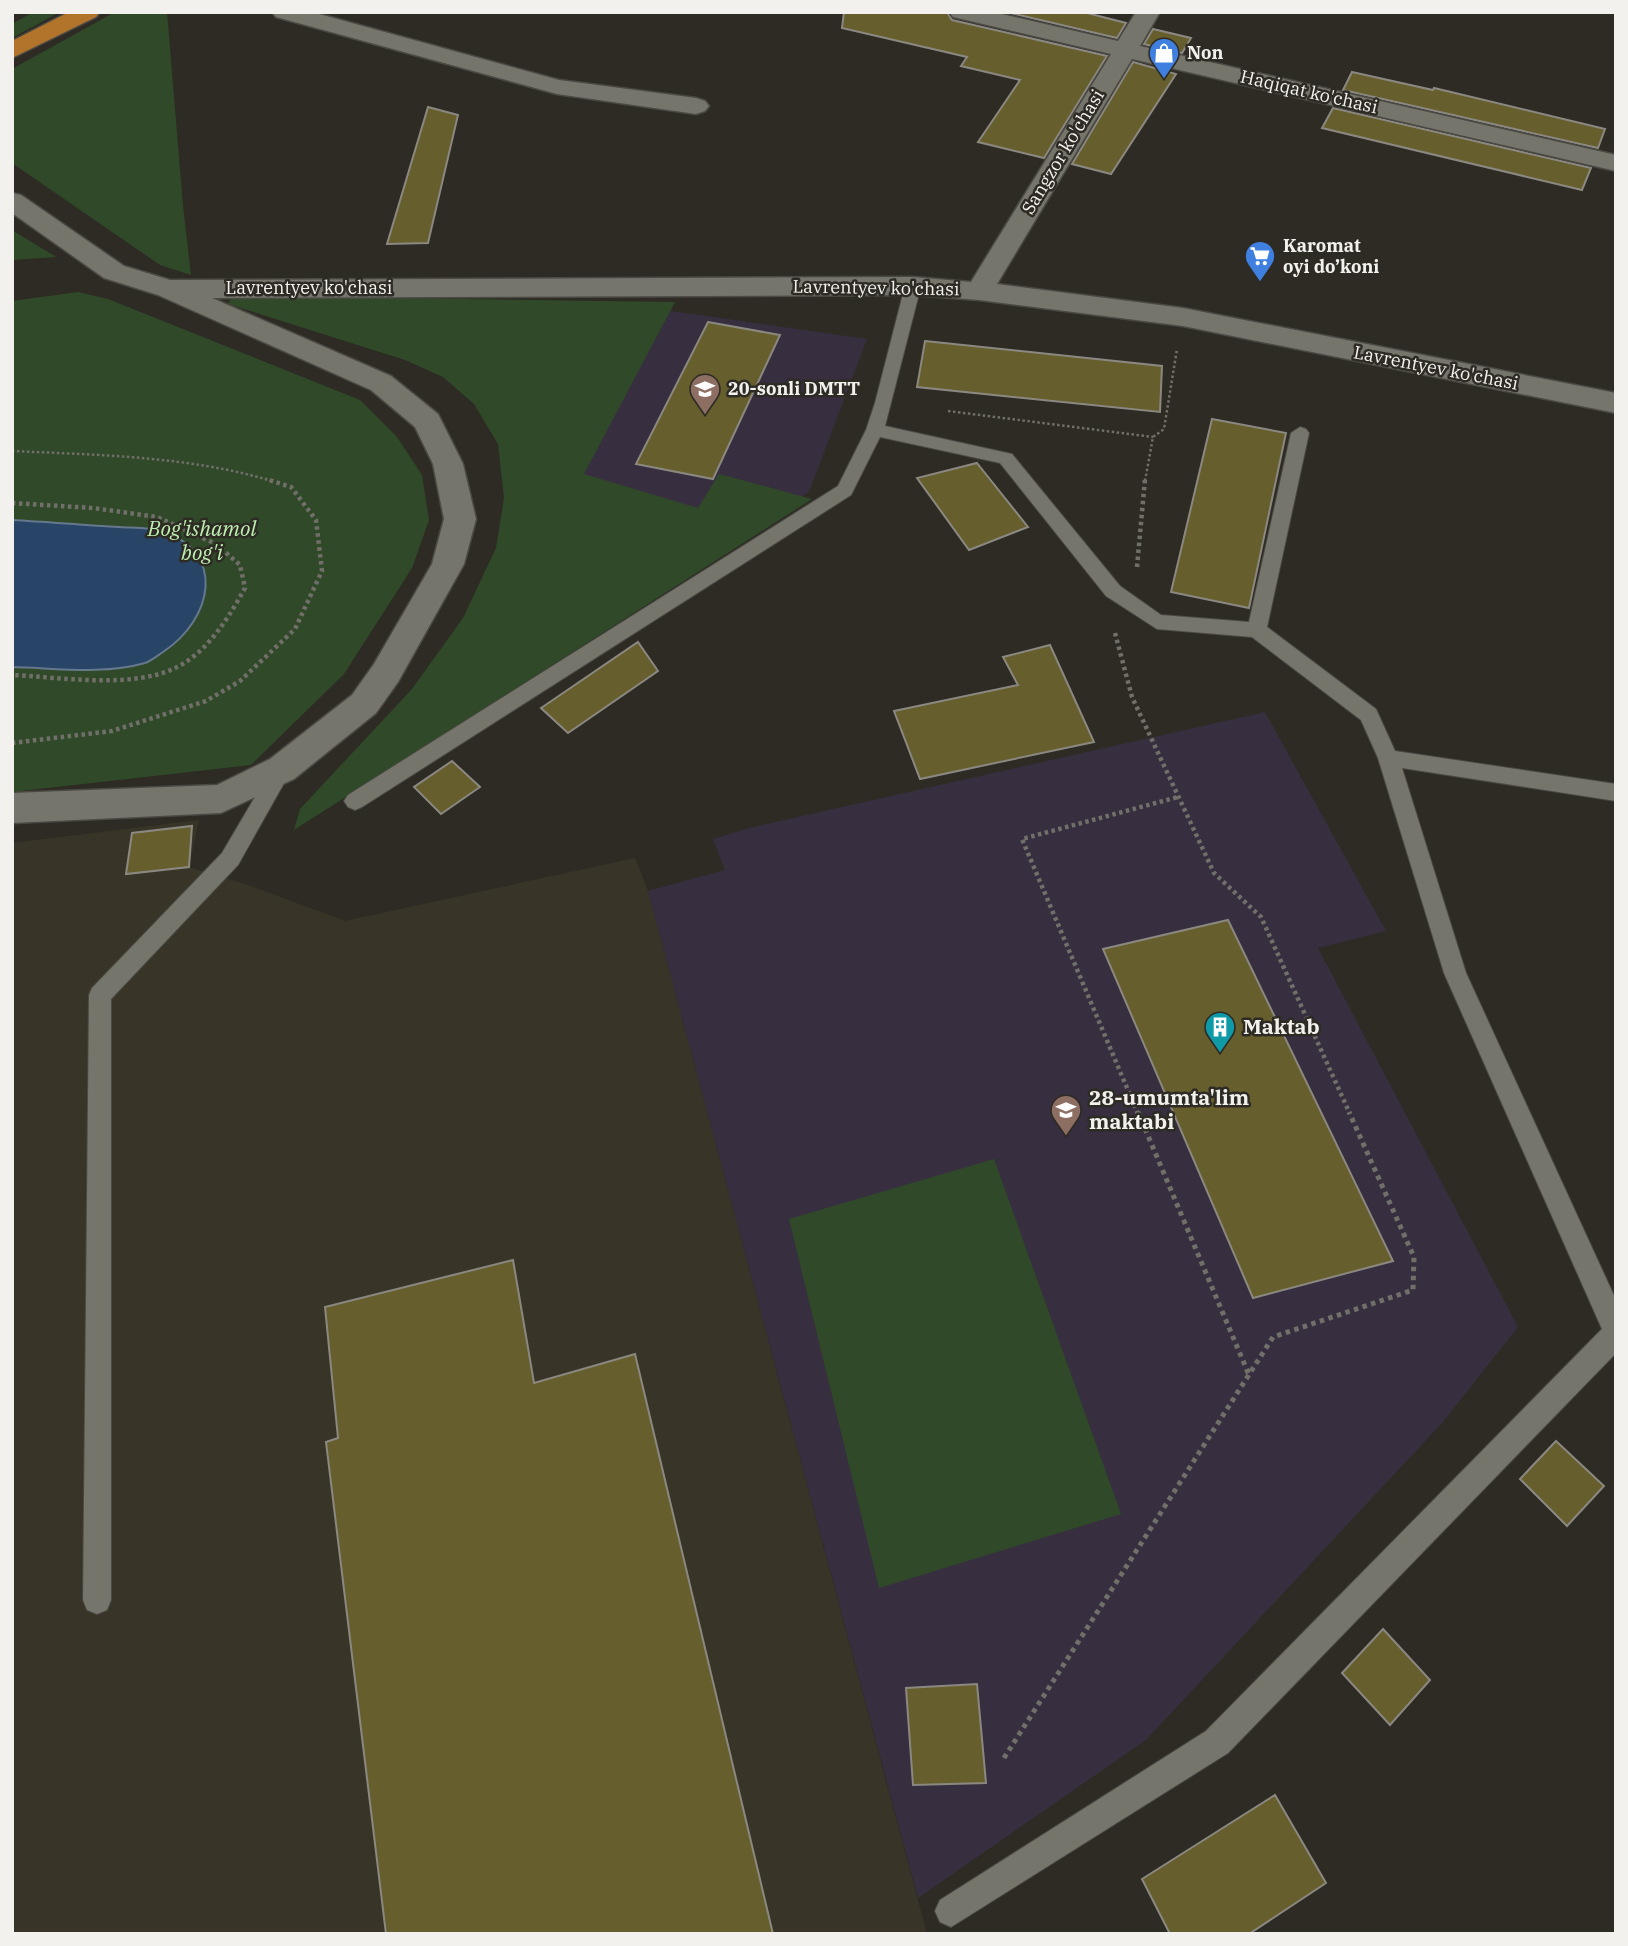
<svg xmlns="http://www.w3.org/2000/svg" width="1628" height="1946" viewBox="0 0 1628 1946" font-family="'IBM Plex Serif',serif">
	<style>
		.built { fill: #383528 }
		.education { fill: #372f3f }
		.green { fill: #304a29 }
		.water { fill: #284466; stroke: #65788e; stroke-width: 2 }
		.building { fill: #675e2e; stroke: #8a8880; stroke-width: 2 }
		.lines { fill: none; stroke-linecap: round; stroke-linejoin: round }
		.service-casing { stroke: #4a4943; stroke-width: 2 }
		.minor-casing { stroke: #4a4943; stroke-width: 3 }
		.primary-casing { stroke: #4a4943; stroke-width: 3 }
		.path-far2 { stroke: #716f69; stroke-width: 2.5; stroke-dasharray: 2.5 2.5; stroke-linecap: butt }
		.path-far1 { stroke: #716f69; stroke-width: 4.5; stroke-dasharray: 3.5 3.5; stroke-linecap: butt }
		.path { stroke: #716f69; stroke-width: 5; stroke-dasharray: 4.5 4.5; stroke-linecap: butt }
		.service { fill: #76756c; fill-rule: evenodd }
		.minor { fill: #76756c; fill-rule: evenodd }
		.primary { fill: #b2732b; fill-rule: evenodd }
		.labels { text-anchor: middle; stroke-width: 5; stroke-linejoin: round; paint-order: stroke }
		.far-poi-label { font-size: 18px; font-weight: bold; fill: #f2f1ed; stroke: #2d2b24; text-anchor: start }
		.far-street-label { font-size: 18px; fill: #f2f1ed; stroke: #2d2b24 }
		.park-label { font-size: 21px; font-style: italic; fill: #bef0b1; stroke: #2d2b24 }
		.poi-label { font-size: 21px; font-weight: bold; fill: #f2f1ed; stroke: #2d2b24; text-anchor: start }
	</style>
	<rect width="100%" height="100%" fill="#2d2b24"/>
	<!-- built -->
	<path class="built" d="M199,820L189,867L245,884L345,921L635,858L648,891L927,1934H12V843Z"/>
	<!-- education -->
	<path class="education" d="M637,306L867,339L809,492L574,641L508,526Z
		M1265,712L1386,931L1318,948L1518,1327L1443,1422L1146,1740L918,1898L648,891L725,870L713,839L753,827Z"/>
	<!-- green -->
	<path class="green" d="M33,12H60L12,38V24Z
		M115,12H167L183,206L191,275L160,265L12,163V69Z
		M12,230L56,257L12,260Z
		M78,292L108,299L360,400L397,437L422,475L429,520L412,568L344,674L251,765L12,792V301Z
		M233,296L675,302L584,474L698,508L719,474L812,499L294,830L300,809L412,689L463,618L496,548L504,498L498,444L474,404L443,377L405,360L228,304Z
		M994,1159L1121,1514L879,1588L789,1219Z"/>
	<!-- water -->
	<path class="water" d="M12,520C48,522 83,525 119,527C132,528 148,527 161,531C228,552 212,620 163,652C157,656 151,661 145,663C103,675 56,668 12,667Z"/>
	<!-- building -->
	<path class="building" d="M844,12H947L952,20L1107,56L1044,158L978,142L1020,80L961,66L967,57L842,28Z
		M1006,12H1083L1126,23L1117,38Z
		M1153,29L1191,38L1182,53L1144,44Z
		M1133,62L1176,74L1111,174L1072,164Z
		M1352,72L1433,90L1434,88L1605,129L1598,148L1343,90Z
		M428,107L458,115L428,243L387,244Z
		M1333,108L1591,168L1582,190L1322,128Z
		M708,322L780,335L713,479L636,464Z
		M925,341L1162,366L1160,412L917,387Z
		M1212,419L1286,433L1249,608L1171,592Z
		M977,463L1028,527L969,550L917,478Z
		M638,642L658,671L568,733L541,708Z
		M1050,645L1094,742L920,779L894,711L1018,685L1003,657Z
		M452,761L480,787L441,814L414,787Z
		M192,826L189,867L126,874L132,833Z
		M1228,920L1393,1261L1253,1298L1103,949Z
		M513,1260L534,1383L635,1354L773,1934H386L326,1442L338,1438L325,1307Z
		M1556,1441L1604,1486L1567,1526L1520,1479Z
		M1383,1629L1430,1680L1390,1725L1342,1673Z
		M977,1684L986,1783L913,1785L906,1688Z
		M1275,1795L1326,1883L1249,1934H1170L1142,1879Z"/>
	<g class="lines">
		<!-- service casing -->
		<g class="service-casing">
			<path id="service" d="M913,281L921,286L885,426L1012,454L1120,586L1161,615L1249,622L1291,433L1300,427L1306,429L1309,433L1267,627L1376,709L1395,751L1616,784V801L1402,768L1466,973L1616,1300V1353L1228,1753L951,1927L940,1922L935,1911L940,1900L1206,1731L1602,1329L1444,973L1378,758L1361,720L1252,637L1157,629L1106,596L1000,463L880,437L851,495L362,807L355,810L348,807L344,801L348,795L838,486L866,430L875,403L905,286Z
				M282,761L289,763L292,769L238,865L111,999V1600L107,1610L97,1614L87,1610L83,1600L89,995L92,988L222,853L275,763Z"/>
		</g>
		<!-- minor casing -->
		<g class="minor-casing">
			<path id="minor" d="M272,12H312L559,80L696,98L705,101L709,106L705,111L696,114L557,94L276,17Z
				M949,12H993L1118,41L1136,12H1160L1140,46L1616,155V171L1132,59L997,284L1183,308L1616,393V413L1183,326L979,300L913,295L212,298L391,376L438,414L463,464L476,519L464,564L398,682L376,713L294,779L221,813L12,823V793L217,785L270,759L352,695L374,664L432,564L444,519L433,464L415,427L371,390L158,295L104,278L12,213V193L21,195L124,266L170,280L913,277L971,282L1111,54L953,17Z"/>
		</g>
		<!-- primary casing -->
		<g class="primary-casing">
			<path id="primary" d="M69,12H100L96,17L12,58V41Z"/>
		</g>
		<!-- path-far2 -->
		<path class="path-far2" d="M948,411L1153,437
			M12,451C98,455 189,456 272,481
			M1145,481L1153,437L1164,429L1177,349"/>
		<!-- path-far1 -->
		<path class="path-far1" d="M12,503L93,508L157,517L216,544L240,565L245,588C229,617 209,650 179,666C136,690 60,677 12,675
			M1137,567L1145,479
			M1115,633L1132,697L1214,873L1261,917L1350,1114
			M12,743L112,731L206,701L240,681L295,629L322,571L316,520L291,487L266,479
			M1138,1114L1022,839L1178,797"/>
		<!-- path -->
		<path class="path" d="M1138,1112L1249,1375
			M1004,1758L1273,1337L1413,1290L1414,1257L1349,1112"/>
		<!-- service -->
		<use href="#service" class="service"/>
		<!-- minor -->
		<use href="#minor" class="minor"/>
		<!-- primary -->
		<use href="#primary" class="primary"/>
	</g>
	<!-- icons -->
	<defs>
		<g id="shop-pin" transform="scale(1.575)"><path d="M0 17L-7.5 6A9.5 9.5 0 1 1 7.5 6Z" fill="#3f7fe0" stroke="#2d2b24"/><path d="M-5-2.5h2.3a2.7 3.5 0 0 1 5.4 0H5L5.5 6h-11ZM-1.5-2.5h3a1.5 2.3 0 0 0-3 0Z" fill="#fff"/></g>
		<g id="supermarket-pin" transform="scale(1.575)"><path d="M0 17L-7.5 6A9.5 9.5 0 1 1 7.5 6Z" fill="#3f7fe0" stroke="#2d2b24"/><path d="M-6-5.5h2.5l.6 2H6L4.5 2H-2.5L-4.4-4H-6ZM-1.5 3.2a1.3 1.3 0 1 0 .1 0ZM3 3.2a1.3 1.3 0 1 0 .1 0Z" fill="#fff"/></g>
		<g id="school-pin" transform="scale(1.575)"><path d="M0 17L-7.5 6A9.5 9.5 0 1 1 7.5 6Z" fill="#8d6e63" stroke="#2d2b24"/><path d="M0-5L7-2L0 1L-7-2ZM-4 1L0 2.5L4 1V4Q0 6-4 4Z" fill="#fff"/></g>
		<g id="building-pin" transform="scale(1.575)"><path d="M0 17L-7.5 6A9.5 9.5 0 1 1 7.5 6Z" fill="#0f9aa8" stroke="#2d2b24"/><path d="M-4-6H4V6H1V3H-1V6H-4ZM-2.5-4.3h1.7v1.8h-1.7ZM.8-4.3h1.7v1.8H.8ZM-2.5-1h1.7V.8h-1.7ZM.8-1h1.7V.8H.8Z" fill="#fff"/></g>
	</defs>
	<g fill-rule="evenodd">
		<use href="#shop-pin" x="1164" y="53"/>
		<use href="#supermarket-pin" x="1260" y="256"/>
		<use href="#school-pin" x="705" y="389"/>
		<use href="#building-pin" x="1220" y="1027"/>
		<use href="#school-pin" x="1066" y="1110"/>
	</g>
	<g class="labels">
		<!-- far-poi labels -->
		<g class="far-poi-label">
			<text x="1187" y="59">Non</text>
			<text x="1283" y="252">Karomat<tspan x="1283" dy="21">oyi do’koni</tspan></text>
			<text x="728" y="395">20-sonli DMTT</text>
		</g>
		<!-- far-street labels -->
		<g class="far-street-label">
			<text transform="translate(1309 92) rotate(13)" y="6">Haqiqat ko'chasi</text>
			<text transform="translate(1063 152) rotate(-59)" y="6">Sangzor ko'chasi</text>
			<text x="309" y="294">Lavrentyev ko'chasi</text>
			<text transform="translate(876 288) rotate(1)" y="6">Lavrentyev ko'chasi</text>
			<text transform="translate(1436 368) rotate(11)" y="6">Lavrentyev ko'chasi</text>
		</g>
		<!-- park labels -->
		<g class="park-label">
			<text x="202" y="536">Bog'ishamol<tspan x="202" dy="24">bog'i</tspan></text>
		</g>
		<!-- poi labels -->
		<g class="poi-label">
			<text x="1243" y="1034">Maktab</text>
			<text x="1089" y="1105">28-umumta'lim<tspan x="1089" dy="24">maktabi</tspan></text>
		</g>
	</g>
	<!-- border -->
	<rect width="1628" height="1946" fill="none" stroke="#f2f1ed" stroke-width="28"/>
</svg>
